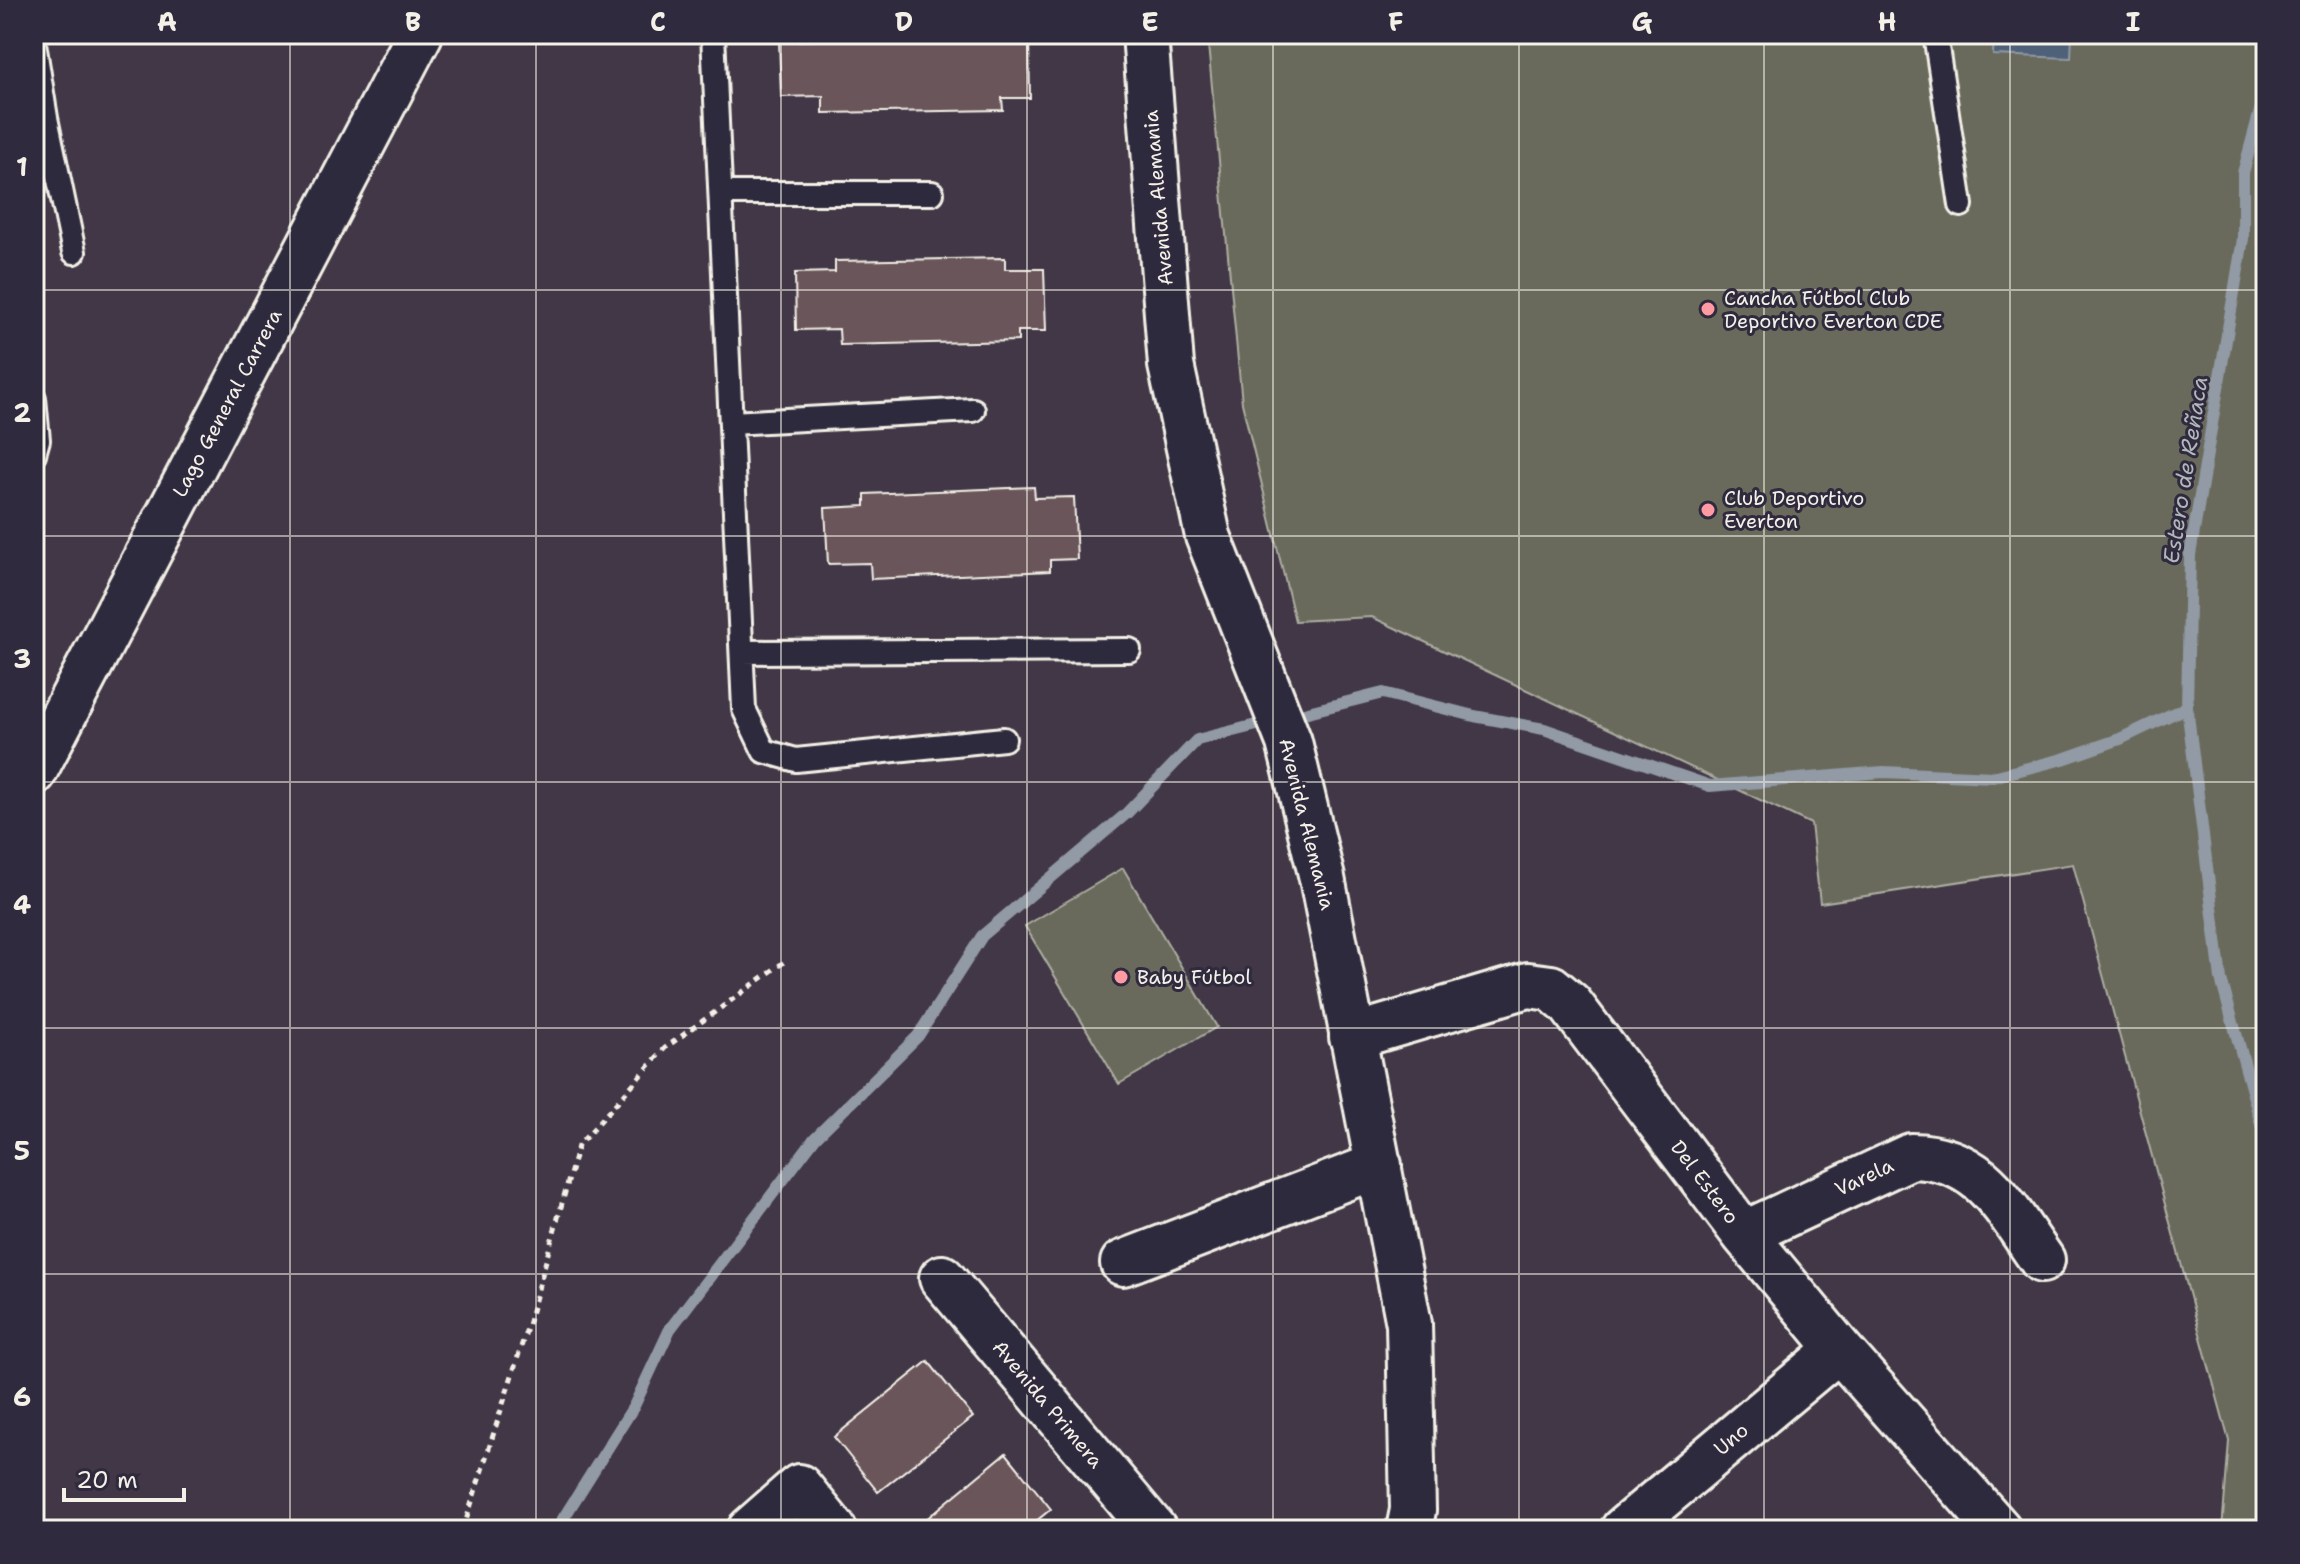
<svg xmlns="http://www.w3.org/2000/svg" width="2300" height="1564" viewBox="0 0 2300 1564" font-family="'Shantell Sans',sans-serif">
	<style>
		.green { fill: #696b5c; stroke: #aeaea2; stroke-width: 2 }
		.water { fill: #4f6079; stroke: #919aa5; stroke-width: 2 }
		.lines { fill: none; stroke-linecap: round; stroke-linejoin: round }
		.stream { stroke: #919aa5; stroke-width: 12 }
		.building { fill: #6b555a; stroke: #f4f1e8; stroke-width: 2 }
		.service-casing { stroke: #f4f1e8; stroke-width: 28 }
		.minor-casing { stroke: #f4f1e8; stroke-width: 50 }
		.tertiary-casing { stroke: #f4f1e8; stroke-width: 50 }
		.path { stroke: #f4f1e8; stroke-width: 5; stroke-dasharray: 6 6; stroke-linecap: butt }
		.service { stroke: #2f2a3d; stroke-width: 22 }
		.minor { stroke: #2f2a3d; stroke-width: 44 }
		.tertiary { stroke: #2f2a3d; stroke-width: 44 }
		.grid { fill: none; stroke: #f4f1e8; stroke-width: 2; stroke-opacity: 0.55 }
		.poi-dot { fill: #ff9aa2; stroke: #2f2a3d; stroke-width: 3 }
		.labels { text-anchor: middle; stroke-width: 6; stroke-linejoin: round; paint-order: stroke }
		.street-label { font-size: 20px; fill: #f4f1e8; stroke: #2f2a3d }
		.poi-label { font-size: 20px; fill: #f4f1e8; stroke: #2f2a3d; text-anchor: start }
		.water-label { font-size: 22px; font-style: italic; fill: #b2b7bc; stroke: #2f2a3d }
		.neatline { fill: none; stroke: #f4f1e8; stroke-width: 3 }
		.grid-label { font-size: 26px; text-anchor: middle; font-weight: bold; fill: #f4f1e8 }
	</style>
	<rect width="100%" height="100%" fill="#413746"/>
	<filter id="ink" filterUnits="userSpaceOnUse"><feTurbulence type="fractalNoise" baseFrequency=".0125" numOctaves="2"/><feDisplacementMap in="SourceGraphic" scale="16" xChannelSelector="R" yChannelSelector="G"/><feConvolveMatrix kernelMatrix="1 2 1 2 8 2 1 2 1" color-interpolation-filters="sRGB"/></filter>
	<g filter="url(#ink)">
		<!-- green -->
		<path class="green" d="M1207,34H2266V1530H2222L2229,1441L2073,864L1820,903L1811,824L1372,617L1295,621L1242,403Z
			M1123,868L1217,1027L1119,1084L1025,926Z"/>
		<!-- water -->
		<path class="water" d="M1994,34H2072L2071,58L1993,55Z"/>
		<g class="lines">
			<!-- stream -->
			<path class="stream" d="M2266,89L2243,173V239L2190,555L2187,707L2221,979L2266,1142
				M556,1530L634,1406L670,1329L815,1138L918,1036L982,936L1126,814L1197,740L1383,693L1474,716L1544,729L1710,786L1883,772L1993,777L2063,759L2120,739L2187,707"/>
		</g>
		<!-- building -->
		<path class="building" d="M820,34L1029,36L1030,98H1002L1003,110L823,113V96L781,97L779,41L819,40Z
			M1005,258V269H1044L1046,331H1018V341L840,345L839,329L796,330L795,273L835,272V261Z
			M1034,487L1035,498L1074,497L1077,559L1050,560V571L871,579L870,563L828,564L825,508L865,506V494Z
			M928,1361L973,1417L878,1492L834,1437Z
			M1006,1453L1051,1509L1025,1530H913Z"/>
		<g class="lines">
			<!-- service casing -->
			<g class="service-casing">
				<path id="service" d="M713,34L744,709L764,751L796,760L1004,739
					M1935,34L1961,205
					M34,43L46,118
					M34,120L46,118L74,252
					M721,193H932
					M34,398L38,440L34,454
					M731,423L973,410
					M742,652L1129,650"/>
			</g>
			<!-- minor casing -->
			<g class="minor-casing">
				<path id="minor" d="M34,772L420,34
					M1352,1037L1528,985L1551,988L1570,1004L1744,1234L1839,1349L1999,1530
					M1744,1234L1911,1156C1983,1157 2004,1207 2042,1260
					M1123,1263L1379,1165
					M942,1278L1154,1530
					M750,1530L799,1487L834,1530
					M1623,1530L1839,1349"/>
			</g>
			<!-- tertiary casing -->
			<g class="tertiary-casing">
				<path id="tertiary" d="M1145,34L1171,365L1208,536L1289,742L1322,878L1409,1324L1413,1510L1409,1530"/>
			</g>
			<!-- path -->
			<path class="path" d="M463,1530L528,1325L578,1146L665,1048L787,960"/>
			<!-- service -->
			<use href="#service" class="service"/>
			<!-- minor -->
			<use href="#minor" class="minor"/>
			<!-- tertiary -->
			<use href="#tertiary" class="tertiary"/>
		</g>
	</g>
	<!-- grid -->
	<path class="grid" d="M290,34V1530M536,34V1530M781,34V1530M1027,34V1530M1273,34V1530M1519,34V1530M1764,34V1530M2010,34V1530M34,290H2266M34,536H2266M34,782H2266M34,1028H2266M34,1274H2266"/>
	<!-- markers -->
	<g class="poi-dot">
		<circle cx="1708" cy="309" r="8"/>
		<circle cx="1708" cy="510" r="8"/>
		<circle cx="1121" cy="977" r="8"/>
	</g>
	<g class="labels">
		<!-- street labels -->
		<g class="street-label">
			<text transform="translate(1158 198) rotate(-95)" y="7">Avenida Alemania</text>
			<text transform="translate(227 403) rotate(-62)" y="7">Lago General Carrera</text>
			<text transform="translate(1307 824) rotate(76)" y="7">Avenida Alemania</text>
			<text transform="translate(1864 1177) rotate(-25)" y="7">Varela</text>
			<text transform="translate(1705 1182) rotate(53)" y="7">Del Estero</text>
			<text transform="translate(1048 1404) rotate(50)" y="7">Avenida Primera</text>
			<text transform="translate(1731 1439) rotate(-40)" y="7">Uno</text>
		</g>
		<!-- poi labels -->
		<g class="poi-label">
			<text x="1724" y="305">Cancha Fútbol Club<tspan x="1724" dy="23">Deportivo Everton CDE</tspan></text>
			<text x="1724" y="505">Club Deportivo<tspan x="1724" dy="23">Everton</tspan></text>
			<text x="1137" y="984">Baby Fútbol</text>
		</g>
		<!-- water labels -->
		<g class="water-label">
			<text transform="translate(2185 470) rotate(-81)" y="8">Estero de Reñaca</text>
		</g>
	</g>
	<!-- margin -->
	<rect width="2300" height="1564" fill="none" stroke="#2f2a3d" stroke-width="88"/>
	<!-- scale -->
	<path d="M64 1488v12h120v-12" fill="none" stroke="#f4f1e8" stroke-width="4"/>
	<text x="76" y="1488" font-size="24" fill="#f4f1e8" stroke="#2f2a3d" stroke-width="6" paint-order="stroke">20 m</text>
	<rect x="44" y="44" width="2212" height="1476" class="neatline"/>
	<g class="grid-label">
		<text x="167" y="31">A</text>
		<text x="413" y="31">B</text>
		<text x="658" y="31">C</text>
		<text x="904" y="31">D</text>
		<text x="1150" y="31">E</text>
		<text x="1396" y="31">F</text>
		<text x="1642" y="31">G</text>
		<text x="1887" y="31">H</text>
		<text x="2133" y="31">I</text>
		<text x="22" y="176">1</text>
		<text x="22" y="422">2</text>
		<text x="22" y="668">3</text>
		<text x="22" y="914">4</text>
		<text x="22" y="1160">5</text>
		<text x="22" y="1406">6</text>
	</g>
</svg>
